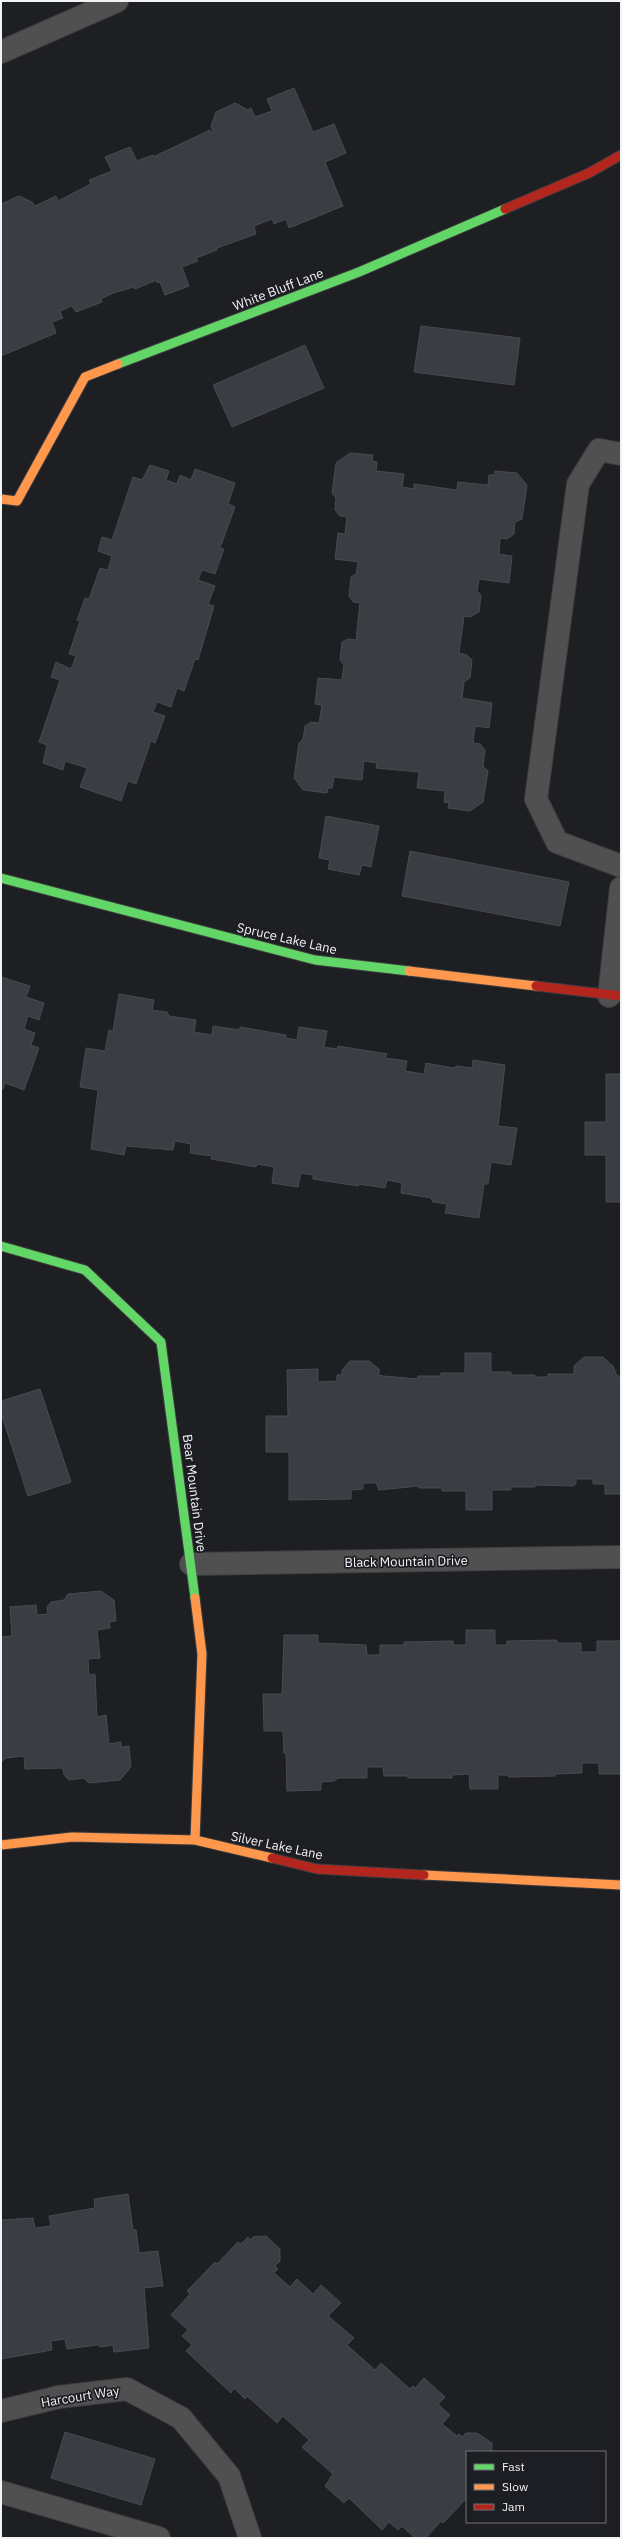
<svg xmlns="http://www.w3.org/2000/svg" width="622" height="2539" viewBox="0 0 622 2539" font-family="'IBM Plex Sans',sans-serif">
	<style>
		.building { fill: #3b3d44; stroke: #494a4c }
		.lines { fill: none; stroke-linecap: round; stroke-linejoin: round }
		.street-casing { stroke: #3d3d3f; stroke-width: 24 }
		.fast-casing { stroke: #3d3d3f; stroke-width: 11 }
		.slow-casing { stroke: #3d3d3f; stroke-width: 11 }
		.jam-casing { stroke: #3d3d3f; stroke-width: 11 }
		.street { stroke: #505050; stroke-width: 22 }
		.fast { stroke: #63d668; stroke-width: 9 }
		.slow { stroke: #ff974d; stroke-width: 9 }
		.jam { stroke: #b3261e; stroke-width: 9 }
		.labels { text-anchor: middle; stroke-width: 3.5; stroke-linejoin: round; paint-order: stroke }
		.street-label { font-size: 13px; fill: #f2f3f6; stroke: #1d1e23 }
	</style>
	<rect width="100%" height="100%" fill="#1e1f22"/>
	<!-- building -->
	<path class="building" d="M294,88L313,132L334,124L346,153L325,162L343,206L289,228L286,219L274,224L272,219L254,226L256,234L217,248V250L196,258L198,261L182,267L189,286L165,295L160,282L157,283V280L135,289L134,287L113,293L101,299L102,302L76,312L72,306L60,311L63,318L52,322L56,333L1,356V204L19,196L32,202L35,206L56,196L58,201L91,184L89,180L112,171L105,157L130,147L137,161L153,155V157L210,130L211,133L213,132L211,126L216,112L235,103L248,110L251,108L255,117L272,111L267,99Z
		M421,326L520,338L514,385L414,372Z
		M305,345L324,388L232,427L213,385Z
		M350,453L373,455L372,461L377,462L376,471L404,474L402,487L414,489V484L457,490L458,482L488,485L489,475H494L495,471L517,473L527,485L522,519L515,522L514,534L507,539L500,538L499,554L512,556L509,583L479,579L477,591L481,595L479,612L470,617L464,616L459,653L467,655L472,660L470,678L464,682L462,698L492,703L489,728L475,726L473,743L480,744L485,750L483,766L488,771L483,802L470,811L448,808L449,803L444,802L445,791L417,788L419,772L376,768L377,763L364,761L362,780L334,777L332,788H328L327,793L303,790L294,778L299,743L303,739L305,726L311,722L319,723L322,705L315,704L318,678L342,680L344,665L340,660L342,642L348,639L356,640L360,603L353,602L349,596L351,577L356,574L358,562L335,559L338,533L345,534L347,517L340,516L335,510L336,498L332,493L336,463Z
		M150,465L169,471L166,480L177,484L180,475L191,480L195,469L235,483L228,504L235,507L220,548L224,549L215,574L202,570L198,580L215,586L208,604L214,606L198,660L195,659L184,691L177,688L171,707L157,702L153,712L165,716L155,743L151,741L136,784L128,781L121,801L80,787L87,768L65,761L63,770L43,763L47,745L39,742L60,680L51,677L56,662L71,669L76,656L69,654L80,621L77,620L85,598L89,599L100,568L108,570L112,556L98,551L102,537L112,540L133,477L142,480Z
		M326,816L379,826L371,867L362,865L359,875L328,869L330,860L319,858Z
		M410,851L569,882L560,926L402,896Z
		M1,977L30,986L26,997L44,1003L39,1020L28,1016L24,1029L35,1033L31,1045L39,1048L24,1090L5,1083L3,1089L1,1088Z
		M119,994L154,1000L152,1010L167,1012L169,1016L196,1020L194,1032L212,1035L213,1026L240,1030V1027L286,1035V1038L297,1040L299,1027L327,1031L324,1047L337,1049L338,1046L387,1054L385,1058L407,1061L405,1071L424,1074L426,1063L453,1068L457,1066L472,1068L473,1060L505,1065L498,1126L517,1128L511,1165L491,1162L488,1184H484L479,1218L445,1213L447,1204L433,1202L431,1198L401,1193L402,1183L387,1180L385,1188L359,1184L358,1186L313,1179V1175L301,1173L298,1187L272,1183L274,1167L257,1164L256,1167L211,1159L212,1156L190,1153L191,1144L175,1141L173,1150L126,1146L124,1155L91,1149L98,1090L80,1087L86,1048L105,1051L109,1030L113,1031Z
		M606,1074H621V1202H606V1155H585V1122H606Z
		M465,1353H491V1372H511V1375H535V1377H548V1374H574V1366L584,1357H603L613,1366L617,1376H621V1494H605V1484H593V1479H576V1484L573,1486L535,1485V1487H511V1490H492V1510H466V1491H442V1488H419V1486L379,1490L376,1483H363V1489L351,1490V1499L289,1500V1452H266V1416H288L287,1370L318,1369V1382L337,1381V1375H342V1370L350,1361H369L379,1369V1375L383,1376L418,1379V1376H441V1373H465Z
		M40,1389L71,1482L28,1496L1,1413V1401Z
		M101,1591L114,1600L116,1621L109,1622L110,1628L97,1630L100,1658L88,1659L89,1675L95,1674L97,1717L106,1715L109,1744L121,1742V1747L129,1746L131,1767L120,1780L89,1783L84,1778L69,1780L64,1775L63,1768L25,1769L24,1756L6,1758L1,1762V1637L12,1636L10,1607L36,1605L37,1615L48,1614L47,1607L51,1602L64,1600L68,1594Z
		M466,1630H495V1645H507V1641L557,1640V1643H581V1652H597V1641H621V1774H599V1763H582V1773L555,1774V1776L508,1777V1775H498V1789H470L469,1774L452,1775V1778H408V1776H384L383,1767H367V1778H338L334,1781L321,1782V1790L287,1791L286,1753H284L283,1731H264L263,1694H282L284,1635H318V1643L366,1645L367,1655H380V1645H404V1642L453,1641V1645H466Z
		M128,2194L133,2230H136L139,2253L158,2251L163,2286L144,2288L149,2348L114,2352L113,2345L101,2347L97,2345L67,2349L65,2339L51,2341L52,2350L1,2359V2220L33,2218L35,2228L51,2226L49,2216L95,2208L94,2199Z
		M266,2236L280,2249V2261L275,2266L278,2269L274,2273L290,2287L297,2279L313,2294L321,2285L341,2303L328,2316L354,2338L347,2345L375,2370L381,2363L410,2389L413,2386L415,2388L424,2378L445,2397L438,2404L450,2415L442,2424L457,2436L459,2434L462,2437L466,2433H477L492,2443V2452H467V2498L443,2523L441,2521L426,2538H415L402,2526L398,2530L389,2522L382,2530L349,2498L344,2503L325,2486L333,2474L302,2447L309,2440L283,2416L277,2423L247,2396L245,2399L234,2388L231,2393L186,2351L192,2345L182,2336L188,2330L171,2315L190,2294L187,2291L215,2262L217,2264L238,2242L241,2244L248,2237L250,2240L253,2237Z
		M65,2432L155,2459L141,2505L51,2478Z"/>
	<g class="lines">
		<!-- street casing -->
		<g class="street-casing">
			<path id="street" d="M1,52L117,1
				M621,454L599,450L578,484L536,799L557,842L621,866
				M609,996L621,888
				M191,1564L621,1557
				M1,2411L59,2397L127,2389L181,2418L229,2476L250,2538
				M1,2492L159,2538"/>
		</g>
		<!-- fast casing -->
		<g class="fast-casing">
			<path id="fast" d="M118,364L359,272L505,209
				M1,878L315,960L409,971
				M1,1246L85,1270L161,1342L195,1598"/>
		</g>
		<!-- slow casing -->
		<g class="slow-casing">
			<path id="slow" d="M1,499L17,501L85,377L118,364
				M409,971L536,986
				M195,1598L202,1654L195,1840
				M1,1845L72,1837L195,1840L272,1858
				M424,1875L621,1885"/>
		</g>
		<!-- jam casing -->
		<g class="jam-casing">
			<path id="jam" d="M505,209L589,173L621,155
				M536,986L621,996
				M272,1858L317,1869L424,1875"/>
		</g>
		<!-- street -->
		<use href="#street" class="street"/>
		<!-- fast -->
		<use href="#fast" class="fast"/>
		<!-- slow -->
		<use href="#slow" class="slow"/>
		<!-- jam -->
		<use href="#jam" class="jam"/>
	</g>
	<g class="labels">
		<!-- street labels -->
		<g class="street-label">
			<text transform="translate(278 289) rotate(-21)" y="5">White Bluff Lane</text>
			<text transform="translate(287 938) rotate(13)" y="5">Spruce Lake Lane</text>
			<text transform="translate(195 1493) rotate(83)" y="5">Bear Mountain Drive</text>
			<text transform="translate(406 1561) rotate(-1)" y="5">Black Mountain Drive</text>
			<text transform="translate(277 1845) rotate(12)" y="5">Silver Lake Lane</text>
			<text transform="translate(80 2396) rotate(-9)" y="5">Harcourt Way</text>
		</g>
	</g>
	<!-- border -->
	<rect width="622" height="2539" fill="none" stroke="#f2f3f6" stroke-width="4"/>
	<!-- legend -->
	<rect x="466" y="2451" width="140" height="72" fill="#1d1e23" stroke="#727377"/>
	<rect x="474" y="2464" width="20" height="6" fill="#63d668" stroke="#727377"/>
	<text x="502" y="2471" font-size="12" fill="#f2f3f6">Fast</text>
	<rect x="474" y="2484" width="20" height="6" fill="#ff974d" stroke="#727377"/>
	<text x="502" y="2491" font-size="12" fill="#f2f3f6">Slow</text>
	<rect x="474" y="2504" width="20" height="6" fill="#b3261e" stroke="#727377"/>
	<text x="502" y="2511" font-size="12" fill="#f2f3f6">Jam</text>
</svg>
